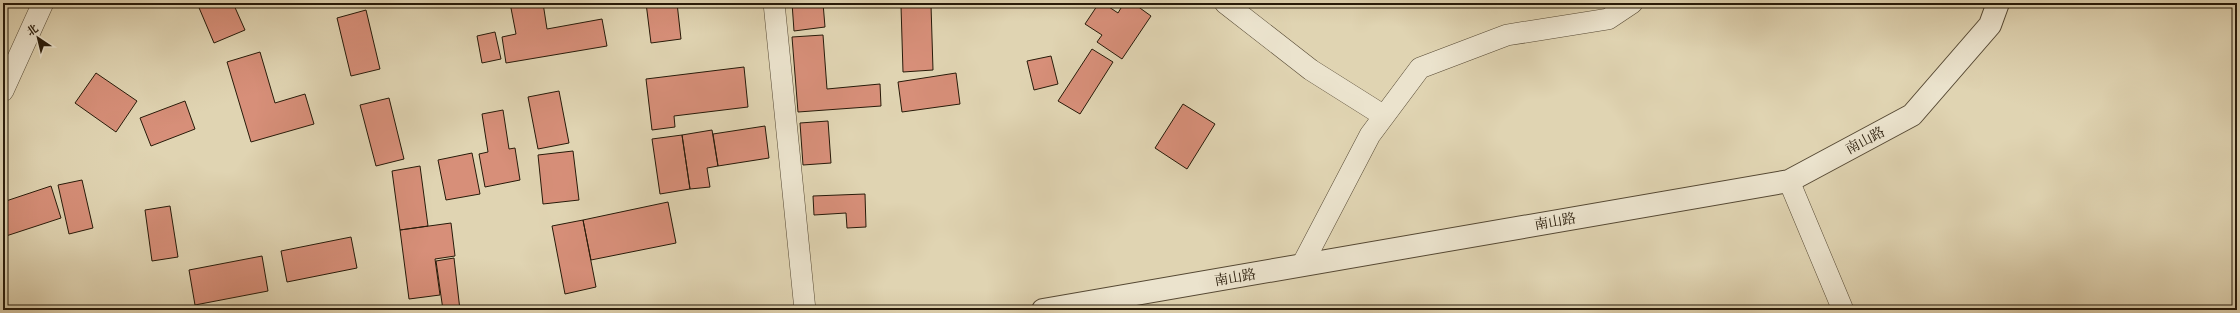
<svg xmlns="http://www.w3.org/2000/svg" width="2240" height="313" viewBox="0 0 2240 313" font-family="'IM FELL English','Noto Serif SC',serif">
	<style>
		.building { fill: #d78f79; stroke: #271a09 }
		.lines { fill: none; stroke-linecap: round; stroke-linejoin: round }
		.service-casing { stroke: #554833; stroke-width: 22 }
		.tertiary-casing { stroke: #554833; stroke-width: 24 }
		.service { stroke: #ebe3cd; stroke-width: 21 }
		.tertiary { stroke: #ebe3cd; stroke-width: 22 }
		.labels { text-anchor: middle; stroke-width: 4; stroke-linejoin: round; paint-order: stroke }
		.street-label { font-size: 14px; fill: #271a09; stroke: #ebe3cd }
	</style>
	<rect width="100%" height="100%" fill="#e0d4b2"/>
	<filter id="stains"><feTurbulence type="fractalNoise" baseFrequency=".005" numOctaves="4"/><feColorMatrix values="0 0 0 0 .2 0 0 0 0 .09 0 0 0 0 .02 0 0 0 .5 -.17"/></filter>
	<radialGradient id="worn" r=".72"><stop offset=".6" stop-color="#630" stop-opacity="0"/><stop offset="1" stop-color="#630" stop-opacity=".3"/></radialGradient>
	<!-- building -->
	<path class="building" d="M197,3H233L245,30L214,43Z
		M510,3H543L547,29L602,19L607,46L506,63L502,37L516,34Z
		M646,3H677L681,39L651,43Z
		M792,3H823L825,27L794,31Z
		M1099,3H1103L1118,13L1124,3H1133L1151,16L1122,59L1097,42L1102,35L1085,24Z
		M931,5L933,70L903,72L901,6Z
		M366,10L380,69L351,76L337,18Z
		M495,32L501,59L482,63L477,36Z
		M823,35L827,89L880,84L881,106L798,112L792,37Z
		M1092,49L1113,62L1080,114L1058,101Z
		M260,52L275,103L305,94L314,124L251,142L227,62Z
		M1051,56L1058,84L1034,90L1027,61Z
		M744,67L748,107L674,116L675,127L652,130L646,79Z
		M96,73L137,101L116,132L75,103Z
		M956,73L960,104L902,112L898,82Z
		M559,91L569,143L538,149L528,97Z
		M389,98L404,159L376,166L360,105Z
		M185,101L195,129L151,146L140,118Z
		M1183,104L1215,124L1187,169L1155,148Z
		M503,110L509,149L515,148L520,180L485,187L479,154L488,152L482,114Z
		M828,121L831,163L803,165L800,123Z
		M765,126L769,158L718,166L713,134Z
		M712,130L718,166L707,168L710,187L690,189L682,135Z
		M682,135L690,189L660,194L652,139Z
		M573,151L579,200L543,204L538,155Z
		M472,153L480,194L446,200L438,160Z
		M420,166L428,226L400,230L392,171Z
		M82,180L93,228L69,234L58,185Z
		M51,186L61,218L3,237V202Z
		M865,194L866,227L847,228L846,213L814,215L813,196Z
		M668,202L676,243L591,260L583,220Z
		M170,206L178,257L152,261L145,210Z
		M583,220L596,287L565,294L552,226Z
		M451,223L455,256L435,259L440,295L409,299L400,230Z
		M351,237L357,268L287,282L281,251Z
		M262,256L268,291L195,305L189,270Z
		M454,258L460,310H443L436,261Z
		M1345,309L1393,310H1345Z"/>
	<g class="lines">
		<!-- service casing -->
		<g class="service-casing">
			<path id="service" d="M774,3L805,310
				M1225,3L1311,70L1384,116
				M3,91L43,3
				M1789,181L1843,310
				M1302,265L1370,135L1420,68L1507,35L1608,19L1632,3"/>
		</g>
		<!-- tertiary casing -->
		<g class="tertiary-casing">
			<path id="tertiary" d="M1043,310L1789,181L1912,115L1990,25L1998,3"/>
		</g>
		<!-- service -->
		<use href="#service" class="service"/>
		<!-- tertiary -->
		<use href="#tertiary" class="tertiary"/>
	</g>
	<g class="labels">
		<!-- street labels -->
		<g class="street-label">
			<text transform="translate(1865 140) rotate(-28)" y="5">南山路</text>
			<text transform="translate(1555 221) rotate(-10)" y="5">南山路</text>
			<text transform="translate(1235 277) rotate(-10)" y="5">南山路</text>
		</g>
	</g>
	<!-- margin -->
	<rect width="2240" height="313" fill="none" stroke="#e0d4b2" stroke-width="16"/>
	<rect x="4" y="4" width="2232" height="305" fill="none" stroke="#271a09" stroke-width="2"/>
	<rect x="8" y="8" width="2224" height="297" fill="none" stroke="#271a09"/>
	<!-- north arrow -->
	<g transform="translate(38 38) rotate(325)" stroke="#ebe3cd" stroke-width="3" paint-order="stroke">
	<path d="M0-3L7 15L0 10L-7 15Z" fill="#271a09"/>
	<text y="-6" font-size="11" font-weight="bold" text-anchor="middle" fill="#271a09">北</text>
	</g>
	<rect width="100%" height="100%" filter="url(#stains)"/>
	<rect width="100%" height="100%" fill="url(#worn)"/>
</svg>
